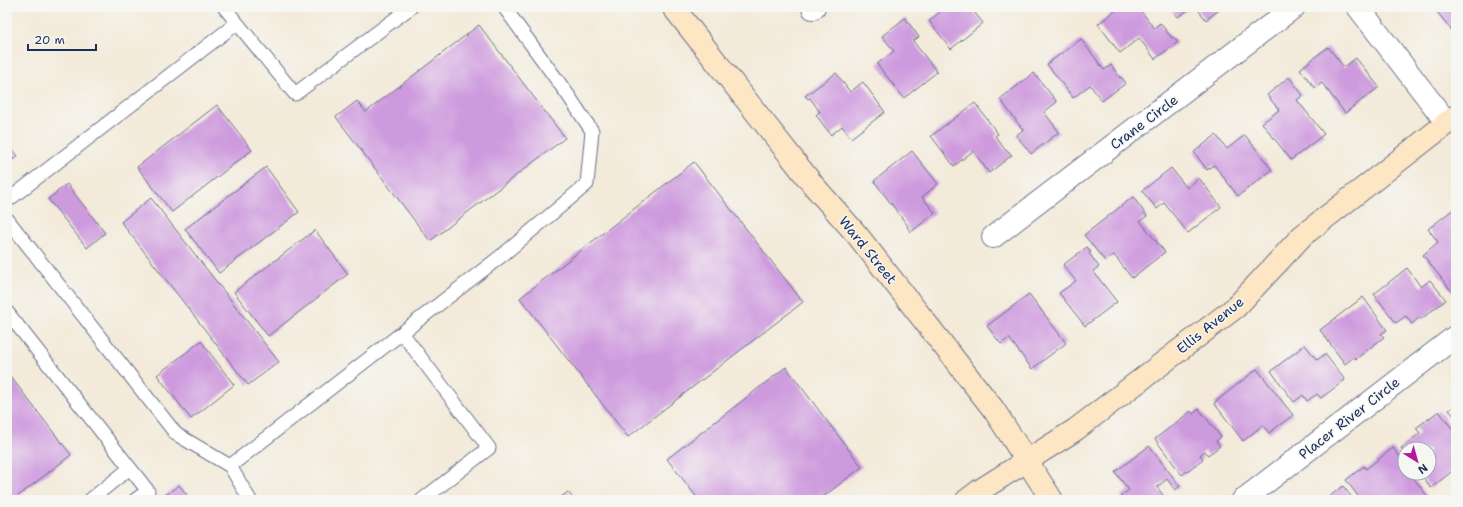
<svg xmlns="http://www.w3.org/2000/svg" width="1463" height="507" viewBox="0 0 1463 507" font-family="'Shantell Sans',sans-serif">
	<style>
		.building { fill: #ce9ade }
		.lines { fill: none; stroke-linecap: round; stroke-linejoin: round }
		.lane-casing { stroke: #677089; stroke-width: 15 }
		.street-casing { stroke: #677089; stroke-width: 24 }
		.secondary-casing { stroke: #677089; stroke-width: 24 }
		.lane { stroke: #fff; stroke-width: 13 }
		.street { stroke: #fff; stroke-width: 22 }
		.secondary { stroke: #fce6c4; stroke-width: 22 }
		.labels { text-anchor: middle; stroke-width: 3; stroke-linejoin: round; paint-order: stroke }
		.street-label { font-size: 14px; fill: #1b2f5e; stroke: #f6f6f2 }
	</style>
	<rect width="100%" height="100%" fill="#f6f6f2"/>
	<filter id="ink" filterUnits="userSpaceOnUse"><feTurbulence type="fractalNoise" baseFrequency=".025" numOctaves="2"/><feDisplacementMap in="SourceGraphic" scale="8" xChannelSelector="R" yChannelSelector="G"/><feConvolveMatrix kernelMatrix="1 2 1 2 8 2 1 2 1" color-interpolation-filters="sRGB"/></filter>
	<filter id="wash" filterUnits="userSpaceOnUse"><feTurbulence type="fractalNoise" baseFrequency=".012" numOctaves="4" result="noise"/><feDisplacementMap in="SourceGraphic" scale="16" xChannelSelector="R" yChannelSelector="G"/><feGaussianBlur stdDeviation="0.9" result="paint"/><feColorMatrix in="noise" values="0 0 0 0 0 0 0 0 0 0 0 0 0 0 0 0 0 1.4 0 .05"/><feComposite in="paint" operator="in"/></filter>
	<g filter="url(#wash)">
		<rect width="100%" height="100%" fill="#f3ead9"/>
		<g id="blocks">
			<!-- building -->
			<path class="building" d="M946,7H970L983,23L951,49L929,21Z
				M1120,7H1138L1154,28L1160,23L1172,38L1173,37L1178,42L1155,59L1139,38L1120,53L1098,24Z
				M1170,7H1192L1178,17Z
				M1196,7H1223L1206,20Z
				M1438,7H1456V29L1453,32L1435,9Z
				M905,18L919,37L913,41L937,72L904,98L877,64L894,51L882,36Z
				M479,25L565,138L430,241L336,117L357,101L366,112Z
				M1081,39L1104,70L1111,65L1120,78L1121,77L1126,83L1102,101L1090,85L1073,98L1047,64Z
				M1328,47L1344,67L1356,58L1379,87L1345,113L1322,83L1315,88L1300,69Z
				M836,73L850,92L863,82L885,112L851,138L842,126L831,135L816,115L820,112L810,98L808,99L805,96Z
				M1034,73L1057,102L1044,112L1059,132L1031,154L1016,135L1023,130L1000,99Z
				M1289,77L1303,95L1297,100L1324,134L1291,160L1262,123L1279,110L1267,95Z
				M975,103L998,134L995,136L1006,151L1007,150L1012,155L989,173L973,151L954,166L931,136Z
				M217,105L252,150L172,212L137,167Z
				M1216,135L1227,149L1245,135L1272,170L1238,196L1214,165L1207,170L1194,152Z
				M7,142L18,156L7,164Z
				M912,151L938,184L922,197L935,213L911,232L907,227L908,226L874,181Z
				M694,162L803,302L628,437L520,298Z
				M266,167L299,212L219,273L185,229Z
				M1171,168L1187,188L1199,178L1221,207L1188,233L1164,203L1157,209L1142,191Z
				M67,184L105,233L87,248L48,199Z
				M1133,197L1147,216L1140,221L1165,252L1132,278L1114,255L1105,261L1084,235Z
				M151,198L279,362L248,385L121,222Z
				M1455,208L1456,290L1453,293L1423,255L1438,242L1428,229Z
				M315,230L348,274L268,336L234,292Z
				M1087,247L1091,252L1089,253L1099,267L1093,271L1117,302L1085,326L1059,293L1076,281L1063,265Z
				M1407,268L1421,287L1430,280L1446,300L1421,319L1420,317L1412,324L1406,316L1396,323L1374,294Z
				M1029,294L1066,343L1032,369L1009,338L1001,344L987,326Z
				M1363,297L1387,330L1381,334L1384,337L1356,359L1354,357L1345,364L1320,330Z
				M201,341L234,385L191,419L157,375Z
				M1305,345L1317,360L1325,354L1345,380L1321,398L1317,394L1307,401L1303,395L1294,402L1271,371Z
				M786,367L862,467L819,500H699L667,459Z
				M1257,369L1293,415L1269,433L1263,425L1243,441L1214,403Z
				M7,372L71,455L13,500H7Z
				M1456,405V418L1449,410Z
				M1199,409L1221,437L1216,441L1220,446L1208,455L1205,451L1200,455L1203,459L1182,475L1155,439L1191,411L1193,414Z
				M1439,411L1456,434V468L1431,488L1420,473H1429V449H1405V454L1401,448L1420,433L1416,428Z
				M1149,446L1180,486L1175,490L1167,479L1157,487L1165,498L1163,500H1123L1121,496L1129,490L1115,472Z
				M1393,448L1405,464V473H1410L1430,500H1361L1346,480L1364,466L1366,469Z
				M179,485L191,500H159Z
				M1343,486L1354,500H1325Z
				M568,492L574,500H557Z"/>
		</g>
	</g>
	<g filter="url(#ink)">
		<use href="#blocks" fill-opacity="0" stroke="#677089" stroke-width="1"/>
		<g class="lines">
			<!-- lane casing -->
			<g class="lane-casing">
				<path id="lane" d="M224,7L295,94L411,7
					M7,201L237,23
					M7,219L176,434L230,466L250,500
					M7,312L148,491L135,500
					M402,333L489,448L422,500
					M230,466L505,253L587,184L592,131L568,95L504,7
					M90,500L130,468"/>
			</g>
			<!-- street casing -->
			<g class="street-casing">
				<path id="street" d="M1358,7L1447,123
					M813,8L814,7
					M993,237L1294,7
					M1243,500L1456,336"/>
			</g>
			<!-- secondary casing -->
			<g class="secondary-casing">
				<path id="secondary" d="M673,7L814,186L858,236L994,410L1052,500
					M967,500L979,491L1075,430L1236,307L1302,236L1456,116"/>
			</g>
			<!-- lane -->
			<use href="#lane" class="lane"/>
			<!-- street -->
			<use href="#street" class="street"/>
			<!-- secondary -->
			<use href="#secondary" class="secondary"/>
		</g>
	</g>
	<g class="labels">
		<!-- street labels -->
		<g class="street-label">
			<text transform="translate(1144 122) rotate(-37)" y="5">Crane Circle</text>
			<text transform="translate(868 250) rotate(51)" y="5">Ward Street</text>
			<text transform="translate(1210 325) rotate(-39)" y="5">Ellis Avenue</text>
			<text transform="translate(1349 418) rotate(-38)" y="5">Placer River Circle</text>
		</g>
	</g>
	<!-- margin -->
	<rect width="1463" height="507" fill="none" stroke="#f6f6f2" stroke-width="24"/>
	<!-- north arrow -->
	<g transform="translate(1417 461) rotate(143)"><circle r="19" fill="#f6f6f2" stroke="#9ea6b7"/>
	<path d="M0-3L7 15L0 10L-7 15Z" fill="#b5179e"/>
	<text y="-6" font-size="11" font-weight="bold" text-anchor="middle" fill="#1b2f5e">N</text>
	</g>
	<!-- scale -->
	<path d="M28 44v6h68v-6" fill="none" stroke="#1b2f5e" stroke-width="2"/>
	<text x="34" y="44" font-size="12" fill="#1b2f5e" stroke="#f6f6f2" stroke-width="3" paint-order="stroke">20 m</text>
</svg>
